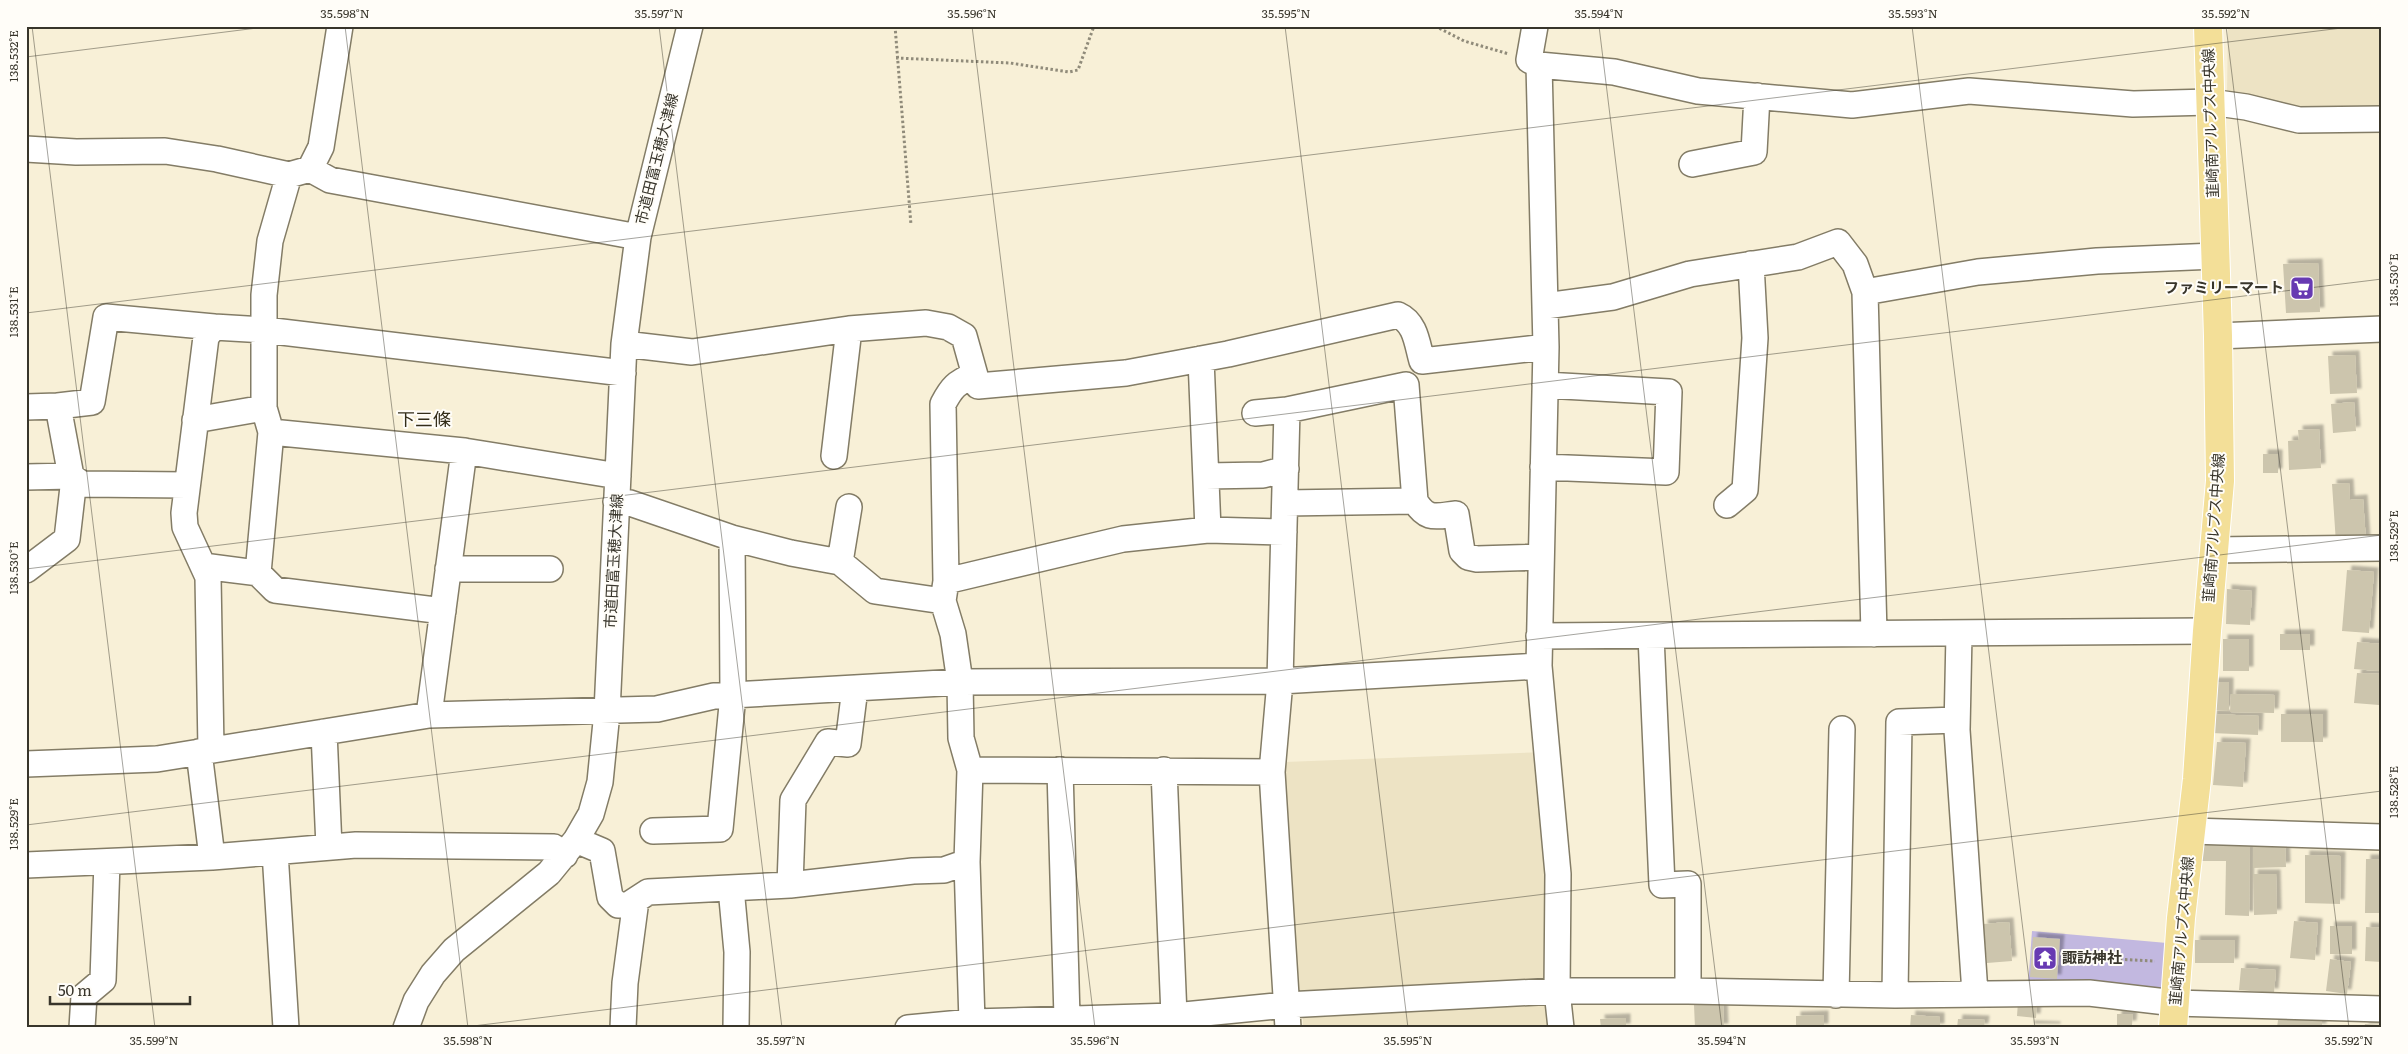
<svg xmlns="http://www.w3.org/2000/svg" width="2408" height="1054" viewBox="0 0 2408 1054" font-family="Literata,'Noto Sans JP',serif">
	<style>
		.built { fill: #ede3c4 }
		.forest { fill: #c2b8e0 }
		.building { fill: #ccc5ad; filter: url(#shadow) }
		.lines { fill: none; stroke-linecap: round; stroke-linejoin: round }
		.minor-casing { stroke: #837c66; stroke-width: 28 }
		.major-casing { stroke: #fff; stroke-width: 30 }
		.path { stroke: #908b7a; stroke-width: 3; stroke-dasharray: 2.5 2.5; stroke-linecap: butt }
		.minor { stroke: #fff; stroke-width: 25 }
		.major { stroke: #f3df98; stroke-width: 28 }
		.ticks { fill: none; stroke: #38352b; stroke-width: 1; stroke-opacity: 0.45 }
		.labels { text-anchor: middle; stroke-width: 4; stroke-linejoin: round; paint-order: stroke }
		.street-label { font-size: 15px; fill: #38352b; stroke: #fffdf8 }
		.poi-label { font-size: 15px; font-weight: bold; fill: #38352b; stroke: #fffdf8; text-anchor: end }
		.quarter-label { font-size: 18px; fill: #332d19; stroke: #fffdf8 }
		.neatline { fill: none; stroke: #38352b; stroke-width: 2 }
		.ticks-label { font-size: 12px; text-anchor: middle; fill: #38352b }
	</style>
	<defs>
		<filter id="shadow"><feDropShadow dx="4.5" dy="-4.5" stdDeviation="1" flood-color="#0004"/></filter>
	</defs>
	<rect width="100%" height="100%" fill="#f8f0d7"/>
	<!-- built -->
	<path class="built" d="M2228,26H2382V110L2305,112L2227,94Z
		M1546,752L1557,980L1289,992L1285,762Z
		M1549,998L1552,1028H1303V1015Z"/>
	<!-- forest -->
	<path class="forest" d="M2032,931L2167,943L2163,993L2028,986Z"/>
	<!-- building -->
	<path class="building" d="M2318,263L2320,312L2286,313L2283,264Z
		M2355,355L2357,393L2330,394L2328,356Z
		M2354,402L2356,431L2333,433L2331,404Z
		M2319,429L2321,468L2289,470L2288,441L2299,440L2298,430Z
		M2263,454H2278V473H2263Z
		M2349,483L2350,500L2363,499L2366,541L2336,543L2332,484Z
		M2347,570L2374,572L2369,633L2342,631Z
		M2227,589L2252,591L2250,625L2226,624Z
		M2280,634H2310V650H2280Z
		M2223,639H2249V671H2223Z
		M2357,642L2382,644L2379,671L2354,669Z
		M2357,673L2382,674L2379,705L2354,703Z
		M2211,682H2229V711L2211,710Z
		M2231,694L2275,695L2274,713L2230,712Z
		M2212,714L2259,716L2258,735L2211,733Z
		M2281,714H2323V742H2281Z
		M2217,742L2246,743L2243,787L2213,785Z
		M2285,841L2286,867L2253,868V843Z
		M2202,843L2250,844L2249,916L2225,915L2226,861H2202Z
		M2305,855L2341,856L2340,904L2305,903Z
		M2366,859H2382V913H2365Z
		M2253,874H2276L2277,914L2254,915Z
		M2294,921L2318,923L2315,960L2290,958Z
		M2009,922L2012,961L1987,963L1983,924Z
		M2330,926H2352V954H2330Z
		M2366,927L2382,928V962L2365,961Z
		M2033,937L2060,939L2057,979L2030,977Z
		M2195,940H2235L2234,963H2195Z
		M2330,959L2351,962L2347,994L2326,991Z
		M2241,968L2276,970L2274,993L2239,990Z
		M2018,1002L2037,1003L2036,1018L2017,1016Z
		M1723,1003L1724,1028H1695L1694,1005Z
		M2117,1014H2133L2132,1025H2117Z
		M1824,1015V1028H1796V1016Z
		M1911,1015L1940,1017V1028H1910Z
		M1626,1018V1028H1601L1600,1019Z
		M1958,1019L1985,1020L1984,1028H1957Z
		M2278,1020H2322V1028H2277Z
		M2365,1024L2382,1025V1028H2364Z
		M2030,1025L2056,1026V1028H2030Z"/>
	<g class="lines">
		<!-- minor casing -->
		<g class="minor-casing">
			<path id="minor" d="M1535,26L1529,60L1539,65L1614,72L1698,91L1852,105L1969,91L2133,104L2210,102L2246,107L2299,120L2382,119
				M26,149L76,152L165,151L217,159L289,175L310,169L321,147L340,26
				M1692,164L1754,152L1757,96
				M310,169L330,180L638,237
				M289,175L270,241L264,295V408L271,432L258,573L275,590L443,611
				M1865,292L1978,272L2097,261L2215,256
				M1545,306L1613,297L1690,274L1798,257L1838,242L1855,264L1865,292L1874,634
				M2218,336L2382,329
				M624,344L692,352L849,329L926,323L948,327L964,336L978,386L1126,373L1228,354L1398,315C1416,323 1417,344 1422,361L1546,347
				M58,406L92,402L106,317L214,327
				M26,407L58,406L73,487L67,539L26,570
				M1287,410L1280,681L1272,772L1288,1028
				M1255,413L1287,410L1406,385L1415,501
				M195,420L264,408
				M271,432L464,451L618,476
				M834,456L849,329
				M1543,467L1666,472L1669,392L1545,385
				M1206,476L1263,475L1286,469
				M26,477L71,476L82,484L187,485
				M616,502L630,503L732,538L791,553L840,562L875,591L943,601
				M1285,503L1415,501C1427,521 1436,516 1456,514L1462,551L1468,557L1477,559L1540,557
				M1727,505L1745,490L1755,338L1751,264
				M1208,530L1284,532
				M2214,550L2382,548
				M840,562L849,507
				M203,566L258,573
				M448,569H550
				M946,581L1123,539L1208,530L1201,359
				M1959,634L1957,730L1975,993
				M1539,636L2207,631
				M1651,636L1662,885L1688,884V991
				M1539,666L1558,874L1557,991L1561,1028
				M429,715L464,451
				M324,732L329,847
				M211,750L208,577L185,527L184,513L206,337L214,327L265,330L623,373
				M199,752L212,857
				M26,764L157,759L429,715L657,709L714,696L960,682L1280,681L1539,666L1546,347L1539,65
				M970,770L961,738L960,682L953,634L943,601L946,581L943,404C952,387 956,383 974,375
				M1060,770L1067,1018
				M1164,770L1174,1016
				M653,831L720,829L733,695L732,538
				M2191,831L2382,837
				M576,840L602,851L610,897L618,905H628L648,892L790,885L913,871L944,870L967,862
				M275,852L286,1028
				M26,865L212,857L356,845L554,847L565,855
				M790,885L793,800L828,742L848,744L855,688
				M731,888L737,952L736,1028
				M1836,995L1842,729
				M1895,995L1899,722L1957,720
				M972,1022L967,862L970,770L1272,772
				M82,1028L84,996L103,980L107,862
				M406,1028L416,1001L433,974L454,950L549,873L576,840L591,814L600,782L607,712L624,344L638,237L690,26
				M623,1028L625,983L636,900
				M908,1028L972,1022L1174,1016L1286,1005L1557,991H1688L1895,995L2089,993L2175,1003L2382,1009"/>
		</g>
		<!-- major casing -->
		<g class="major-casing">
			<path id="major" d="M2173,1028L2181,918L2197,779L2207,631L2220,481L2218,336L2208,26"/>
		</g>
		<!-- path -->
		<path class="path" d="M895,26L911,225
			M1435,26L1464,41L1509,54
			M896,58L1010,63L1069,72L1078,70L1094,26
			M2070,957L2155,961"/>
		<!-- minor -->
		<use href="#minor" class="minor"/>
		<!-- major -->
		<use href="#major" class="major"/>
	</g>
	<!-- ticks -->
	<path class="ticks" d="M32,26L155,1028M345,26L468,1028M659,26L782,1028M972,26L1095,1028M1285,26L1408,1028M1599,26L1722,1028M1912,26L2035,1028M2226,26L2349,1028M26,57L273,26M26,313L2358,26M26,569L2382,279M26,825L2382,535M457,1028L2382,791"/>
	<!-- icons -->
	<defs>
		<g id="supermarket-square" transform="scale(1.25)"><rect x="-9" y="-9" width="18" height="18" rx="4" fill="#673ab2" stroke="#fffdf8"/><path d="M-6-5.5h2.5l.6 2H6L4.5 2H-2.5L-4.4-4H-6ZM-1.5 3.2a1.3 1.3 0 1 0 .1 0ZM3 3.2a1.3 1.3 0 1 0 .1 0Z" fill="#fff"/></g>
		<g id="temple-square" transform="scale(1.25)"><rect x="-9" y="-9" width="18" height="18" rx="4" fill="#673ab2" stroke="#fffdf8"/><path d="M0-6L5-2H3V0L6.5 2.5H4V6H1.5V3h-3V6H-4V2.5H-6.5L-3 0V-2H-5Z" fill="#fff"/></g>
	</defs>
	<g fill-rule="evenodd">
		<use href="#supermarket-square" x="2302" y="288"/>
		<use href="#temple-square" x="2045" y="958"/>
	</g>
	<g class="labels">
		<!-- street labels -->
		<g class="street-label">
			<text transform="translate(2211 123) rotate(-92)" y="5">韮崎南アルプス中央線</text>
			<text transform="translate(657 159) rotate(-76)" y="5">市道田富玉穂大津線</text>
			<text transform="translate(2214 528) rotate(-86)" y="5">韮崎南アルプス中央線</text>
			<text transform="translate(614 561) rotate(-87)" y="5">市道田富玉穂大津線</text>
			<text transform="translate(2182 931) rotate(-85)" y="5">韮崎南アルプス中央線</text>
		</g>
		<!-- poi labels -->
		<g class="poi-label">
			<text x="2284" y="293">ファミリーマート</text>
			<text x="2062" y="963" text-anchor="start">諏訪神社</text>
		</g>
		<!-- quarter labels -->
		<g class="quarter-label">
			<text x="424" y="426">下三條</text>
		</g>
	</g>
	<!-- border -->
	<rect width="2408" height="1054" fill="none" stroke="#fffdf8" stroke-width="55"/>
	<!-- scale -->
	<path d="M50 996v8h140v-8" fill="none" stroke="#38352b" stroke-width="2.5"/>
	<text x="58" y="996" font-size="15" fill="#38352b" stroke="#fffdf8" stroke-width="4" paint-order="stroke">50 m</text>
	<rect x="28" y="28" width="2352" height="998" class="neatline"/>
	<g class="ticks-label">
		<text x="345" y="18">35.598°N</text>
		<text x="659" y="18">35.597°N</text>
		<text x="972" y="18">35.596°N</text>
		<text x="1286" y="18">35.595°N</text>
		<text x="1599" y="18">35.594°N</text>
		<text x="1913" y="18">35.593°N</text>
		<text x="2226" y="18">35.592°N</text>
		<text transform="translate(14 56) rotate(-90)" y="4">138.532°E</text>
		<text transform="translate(2394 280) rotate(-90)" y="4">138.530°E</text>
		<text transform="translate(14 312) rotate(-90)" y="4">138.531°E</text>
		<text transform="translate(2394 536) rotate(-90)" y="4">138.529°E</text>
		<text transform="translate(14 568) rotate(-90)" y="4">138.530°E</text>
		<text transform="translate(2394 792) rotate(-90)" y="4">138.528°E</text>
		<text transform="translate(14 824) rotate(-90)" y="4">138.529°E</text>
		<text x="154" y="1045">35.599°N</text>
		<text x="468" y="1045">35.598°N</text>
		<text x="781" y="1045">35.597°N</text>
		<text x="1095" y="1045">35.596°N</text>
		<text x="1408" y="1045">35.595°N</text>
		<text x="1722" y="1045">35.594°N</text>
		<text x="2035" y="1045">35.593°N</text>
		<text x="2349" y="1045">35.592°N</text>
	</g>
</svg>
